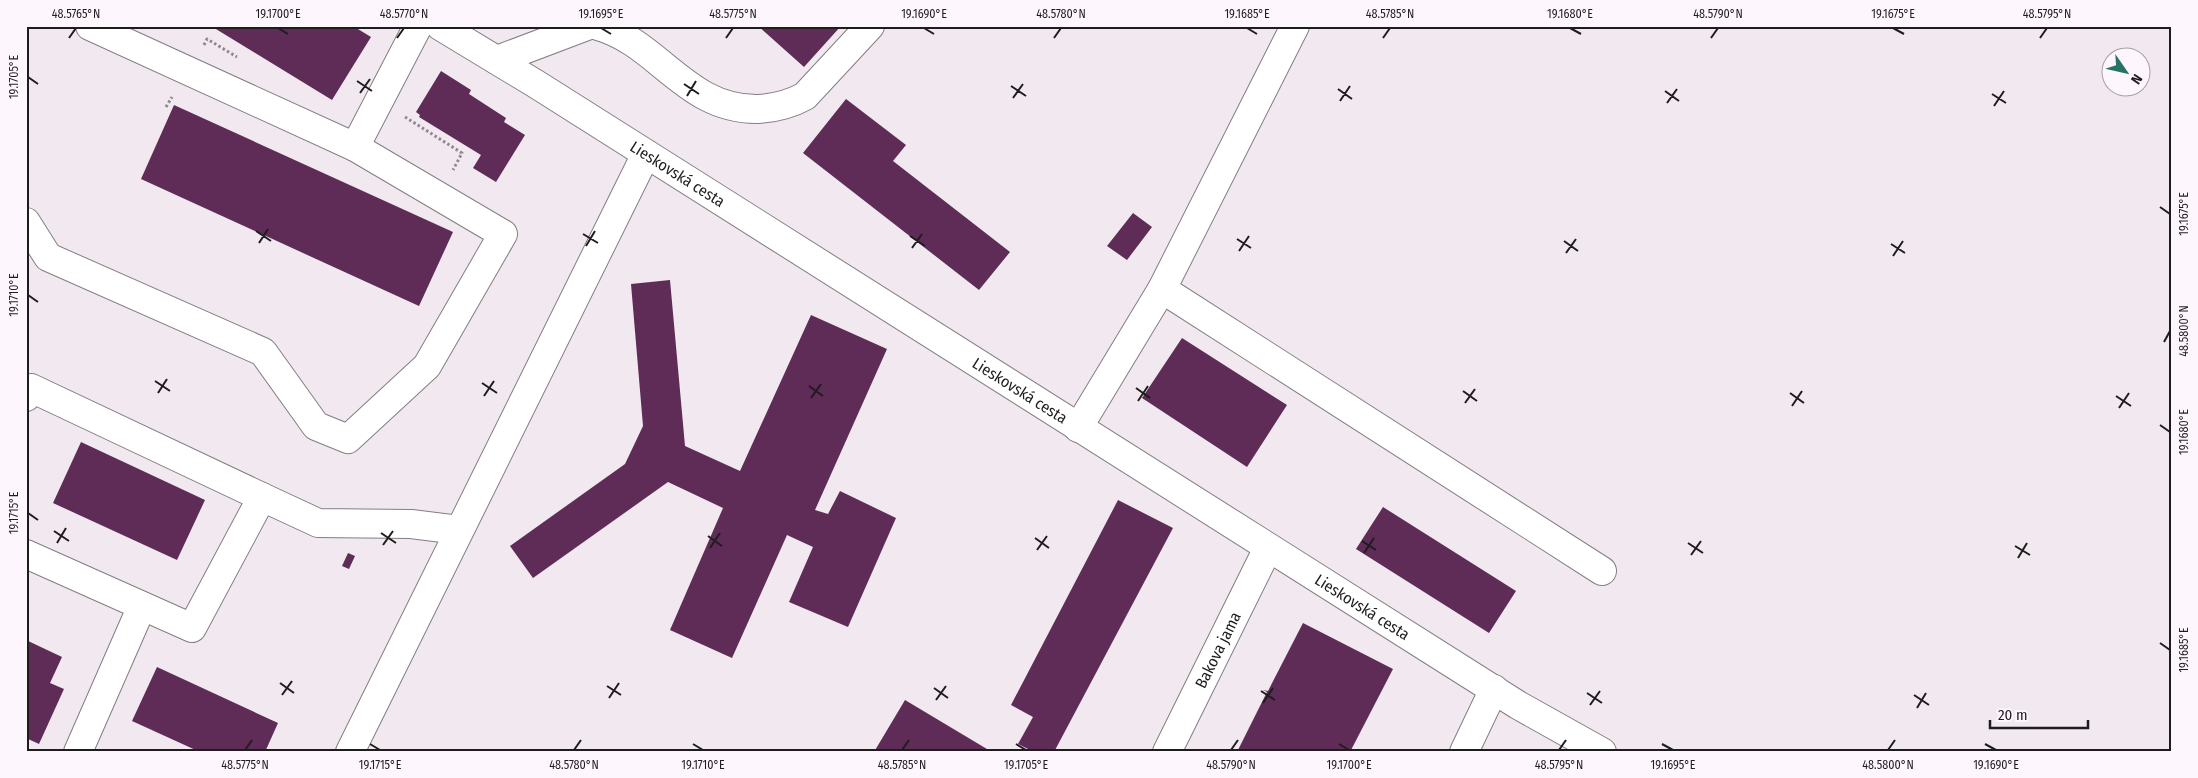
<svg xmlns="http://www.w3.org/2000/svg" width="2198" height="778" viewBox="0 0 2198 778" font-family="'Fira Sans Condensed',sans-serif">
	<style>
		.building { fill: #5e2c57 }
		.lines { fill: none; stroke-linecap: round; stroke-linejoin: round }
		.minor-casing { stroke: #847d83; stroke-width: 30 }
		.path { stroke: #8e898d; stroke-width: 3; stroke-dasharray: 2.5 2.5; stroke-linecap: butt }
		.minor { stroke: #fff; stroke-width: 28 }
		.ticks { fill: none; stroke: #1f1c1e; stroke-width: 2 }
		.labels { text-anchor: middle; stroke-width: 5; stroke-linejoin: round; paint-order: stroke }
		.street-label { font-size: 16px; fill: #1f1c1e; stroke: #fef6fd }
		.neatline { fill: none; stroke: #1f1c1e; stroke-width: 2 }
		.ticks-label { font-size: 12px; text-anchor: middle; fill: #1f1c1e }
	</style>
	<rect width="100%" height="100%" fill="#f1e9ef"/>
	<!-- building -->
	<path class="building" d="M211,26H353L371,37L332,100Z
		M758,26H841L804,67Z
		M441,71L471,90L469,94L506,118L504,122L525,135L496,182L473,168L481,155L419,117L420,115L416,112Z
		M846,99L906,145L893,161L1010,252L979,290L803,153Z
		M174,105L453,232L419,306L141,179Z
		M1133,213L1152,227L1127,260L1107,246Z
		M670,280L685,446L740,471L811,315L887,349L815,510L828,514L840,491L896,518L848,627L789,602L813,547L787,535L732,658L670,630L723,508L668,482L533,578L510,546L625,464L643,426L631,284Z
		M1182,338L1287,405L1247,467L1142,398Z
		M81,442L205,500L177,560L53,503Z
		M1118,500L1173,528L1054,752H1034L1018,744L1033,717L1011,705Z
		M1383,507L1516,591L1489,633L1356,549Z
		M348,553L355,556L349,569L342,566Z
		M1303,623L1393,669L1350,752H1237L1267,692L1263,690L1268,691Z
		M26,640L62,657L50,683L64,689L39,744L26,738Z
		M157,667L278,723L265,752H200L132,721Z
		M905,700L992,752H874Z"/>
	<g class="lines">
		<!-- minor casing -->
		<g class="minor-casing">
			<g id="minor">
				<path d="M90,26L355,147L418,26"/>
				<path id="s1" d="M440,26L536,84L1518,705L1602,752"/>
				<path d="M598,26C659,43 686,110 758,109C775,108 789,105 805,96L870,26"/>
				<path d="M497,60L587,26"/>
				<path d="M26,222L48,257L263,352L316,426L348,439L427,366L503,234L355,147"/>
				<path d="M1162,289L1602,571"/>
				<path d="M26,397L31,388L262,497"/>
				<path d="M1078,428L1162,289L1295,26"/>
				<path d="M26,554L192,628L262,497L318,523L411,524L459,530"/>
				<path d="M78,752L142,606"/>
				<path d="M350,752L646,154"/>
				<path id="s2" d="M1167,752L1268,548"/>
				<path d="M1464,752L1494,689"/>
			</g>
		</g>
		<!-- path -->
		<path class="path" d="M204,45L207,39L237,57
			M166,107L172,97
			M405,117L462,153L453,170"/>
		<!-- minor -->
		<use href="#minor" class="minor"/>
	</g>
	<!-- ticks -->
	<path class="ticks" d="M278,28L288,34M601,28L611,34M924,28L934,34M1247,28L1257,34M1570,28L1581,34M1893,28L1904,34M69,38L76,28M397,38L404,28M726,38L733,28M1054,38L1061,28M1383,38L1390,28M1711,38L1718,28M2040,38L2047,28M28,77L38,84M357,81L372,91M684,84L699,94M1011,86L1026,96M1338,89L1352,99M1665,91L1679,101M360,93L370,79M1992,94L2006,103M687,96L696,81M1013,98L1023,84M1340,101L1350,86M1667,103L1677,89M1994,106L2004,91M2160,207L2170,214M256,231L271,241M583,234L598,243M910,236L925,246M1237,239L1251,248M1564,241L1578,251M259,243L268,229M1891,244L1905,253M586,246L595,231M912,248L922,234M1239,251L1249,236M1566,253L1576,239M1893,256L1903,241M28,295L38,302M2164,342L2170,331M155,381L170,391M482,383L497,393M809,386L823,396M1136,388L1150,398M1463,391L1477,401M158,393L167,379M1790,393L1804,403M484,396L494,381M2116,396L2131,406M811,398L821,384M1138,401L1148,386M1465,403L1475,389M1792,406L1802,391M2119,408L2129,393M2160,425L2170,432M28,513L38,520M54,531L69,541M381,533L396,543M708,536L722,546M1035,538L1049,548M1362,541L1376,550M57,543L66,528M1688,543L1703,553M383,545L393,531M2015,546L2030,555M710,548L720,533M1037,550L1047,536M1364,553L1374,538M1691,555L1701,541M2018,558L2027,543M2160,643L2170,650M280,683L294,693M607,686L621,695M934,688L948,698M1261,691L1275,700M1587,693L1602,703M282,695L292,681M1914,695L1929,705M609,698L619,683M936,700L946,686M1263,703L1273,688M1590,705L1600,691M1917,708L1926,693M370,744L380,750M693,744L703,750M1016,744L1026,750M1339,744L1349,750M1662,744L1673,750M1985,744L1996,750M245,750L252,740M574,750L581,740M902,750L909,740M1231,750L1238,740M1559,750L1566,740M1888,750L1895,740"/>
	<g class="labels">
		<!-- street labels -->
		<g class="street-label">
			<text dy="6" stroke="none"><textPath href="#s1" startOffset="280">Lieskovská cesta</textPath></text>
			<text dy="6" stroke="none"><textPath href="#s1" startOffset="685">Lieskovská cesta</textPath></text>
			<text dy="6" stroke="none"><textPath href="#s1" startOffset="1090">Lieskovská cesta</textPath></text>
			<text dy="6" stroke="none"><textPath href="#s2" startOffset="114">Bakova jama</textPath></text>
		</g>
	</g>
	<!-- border -->
	<rect width="2198" height="778" fill="none" stroke="#fef6fd" stroke-width="55"/>
	<!-- north arrow -->
	<g transform="translate(2126 72) rotate(124)"><circle r="24" fill="#fef6fd" stroke="#a59fa4"/>
	<path d="M0-4L9 19L0 12L-9 19Z" fill="#297066"/>
	<text y="-8" font-size="14" font-weight="bold" text-anchor="middle" fill="#1f1c1e">N</text>
	</g>
	<!-- scale -->
	<path d="M1990 720v8h98v-8" fill="none" stroke="#1f1c1e" stroke-width="2.5"/>
	<text x="1998" y="720" font-size="15" fill="#1f1c1e" stroke="#fef6fd" stroke-width="4" paint-order="stroke">20 m</text>
	<rect x="28" y="28" width="2142" height="722" class="neatline"/>
	<g class="ticks-label">
		<text x="76" y="18">48.5765°N</text>
		<text x="278" y="18">19.1700°E</text>
		<text x="404" y="18">48.5770°N</text>
		<text x="601" y="18">19.1695°E</text>
		<text x="733" y="18">48.5775°N</text>
		<text x="924" y="18">19.1690°E</text>
		<text x="1061" y="18">48.5780°N</text>
		<text x="1247" y="18">19.1685°E</text>
		<text x="1390" y="18">48.5785°N</text>
		<text x="1570" y="18">19.1680°E</text>
		<text x="1718" y="18">48.5790°N</text>
		<text x="1893" y="18">19.1675°E</text>
		<text x="2047" y="18">48.5795°N</text>
		<text transform="translate(14 77) rotate(-90)" y="4">19.1705°E</text>
		<text transform="translate(2184 214) rotate(-90)" y="4">19.1675°E</text>
		<text transform="translate(14 295) rotate(-90)" y="4">19.1710°E</text>
		<text transform="translate(2184 331) rotate(-90)" y="4">48.5800°N</text>
		<text transform="translate(2184 432) rotate(-90)" y="4">19.1680°E</text>
		<text transform="translate(14 513) rotate(-90)" y="4">19.1715°E</text>
		<text transform="translate(2184 650) rotate(-90)" y="4">19.1685°E</text>
		<text x="245" y="769">48.5775°N</text>
		<text x="380" y="769">19.1715°E</text>
		<text x="574" y="769">48.5780°N</text>
		<text x="703" y="769">19.1710°E</text>
		<text x="902" y="769">48.5785°N</text>
		<text x="1026" y="769">19.1705°E</text>
		<text x="1231" y="769">48.5790°N</text>
		<text x="1349" y="769">19.1700°E</text>
		<text x="1559" y="769">48.5795°N</text>
		<text x="1673" y="769">19.1695°E</text>
		<text x="1888" y="769">48.5800°N</text>
		<text x="1996" y="769">19.1690°E</text>
	</g>
</svg>
